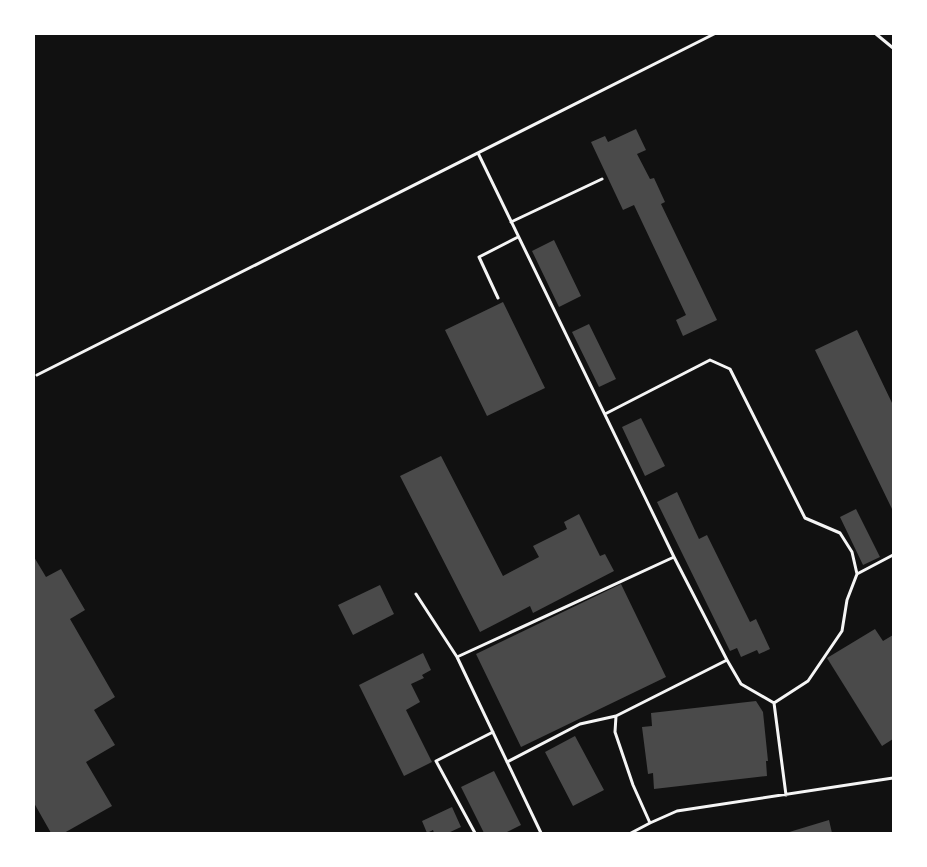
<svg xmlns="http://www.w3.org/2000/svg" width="927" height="867" viewBox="0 0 927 867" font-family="Inter,sans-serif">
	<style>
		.building { fill: #4a4a4a }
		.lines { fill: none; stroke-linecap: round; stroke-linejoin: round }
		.service { stroke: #f5f5f5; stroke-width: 3 }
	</style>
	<rect width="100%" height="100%" fill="#111"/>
	<!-- building -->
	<path class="building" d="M636,129L646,150L637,154L650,179L654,178L665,202L661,204L717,320L683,336L676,320L686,315L634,205L623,210L591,142L605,136L608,142Z
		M554,240L581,296L559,307L532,251Z
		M503,302L545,388L487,416L445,330Z
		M589,324L616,379L599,387L572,332Z
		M857,330L893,405V511L815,350Z
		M641,418L665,466L645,476L622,427Z
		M441,456L503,576L539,557L533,546L567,529L564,522L579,514L600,556L605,554L614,571L533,613L530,606L480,632L400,476Z
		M677,492L699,539L707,535L750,622L756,619L770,649L759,654L757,650L741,657L737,648L730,651L657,502Z
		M856,509L880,557L863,565L840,517Z
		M34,557L46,577L61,569L85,610L70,619L115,697L94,710L115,745L86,762L112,806L64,833H51L34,803Z
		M621,584L666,677L521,747L476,654Z
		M380,585L394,614L353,635L338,605Z
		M875,629L883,641L893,635V739L882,746L827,658Z
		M423,653L431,670L422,675L424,678L411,684L420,702L406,710L432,762L404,776L359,685Z
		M756,701L763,712L768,761H766L767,776L654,789L653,773L648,774L642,727L652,726L651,713Z
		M575,736L604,790L573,806L545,752Z
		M494,771L521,825L505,833H484L461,787Z
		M452,807L461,827L448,833H434L433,830L427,833L422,821Z
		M829,820L832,833H786Z"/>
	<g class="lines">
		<!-- service -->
		<path class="service" d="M876,34L893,48
			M478,153L674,557L727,660
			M511,222L602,179
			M498,298L479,257L518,237
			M37,375L714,34
			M605,414L710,360L730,369L805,518L840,533L852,552L857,574L847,600L842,631L808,681L774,703
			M857,574L893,555
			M416,594L457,657
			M507,762L580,724L616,716
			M650,823L677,811L893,778
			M475,833L436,761L493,732
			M541,833L457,657L674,557
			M631,833L650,823L633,785L615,732L616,716L727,660L741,684L774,703L786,795"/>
	</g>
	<!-- border -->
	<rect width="927" height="867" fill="none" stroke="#ffffff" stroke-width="70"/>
</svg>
